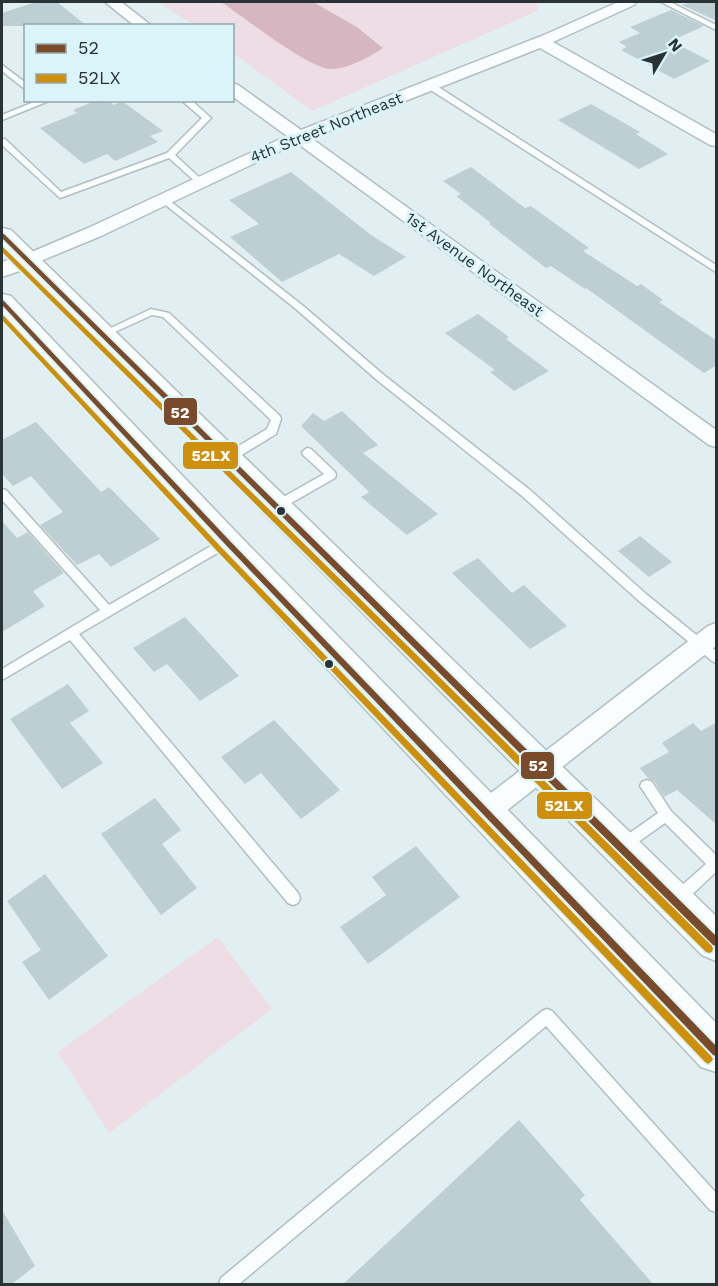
<svg xmlns="http://www.w3.org/2000/svg" width="718" height="1286" viewBox="0 0 718 1286" font-family="'Work Sans',sans-serif">
	<style>
		.green { fill: #eedde4 }
		.water { fill: #d6b6c1 }
		.building { fill: #bdcfd3 }
		.lines { fill: none; stroke-linecap: round; stroke-linejoin: round }
		.service-casing { stroke: #b2bec0; stroke-width: 3 }
		.minor-casing { stroke: #b2bec0; stroke-width: 3 }
		.tertiary-casing { stroke: #b2bec0; stroke-width: 3 }
		.primary-casing { stroke: #b2bec0; stroke-width: 3 }
		.service { fill: #fafdfd; fill-rule: evenodd }
		.minor { fill: #fafdfd; fill-rule: evenodd }
		.tertiary { fill: #fafdfd; fill-rule: evenodd }
		.primary { fill: #fafdfd; fill-rule: evenodd }
		.bus-1-casing { stroke: #daf4f9; stroke-width: 4 }
		.bus-2-casing { stroke: #daf4f9; stroke-width: 4 }
		.bus-1 { fill: #7a4b2a; fill-rule: evenodd }
		.bus-2 { fill: #ce8f0b; fill-rule: evenodd }
		.bus-dot { fill: #293335; stroke: #daf4f9; stroke-width: 2 }
		.labels { text-anchor: middle; stroke-width: 6; stroke-linejoin: round; paint-order: stroke }
		.far-street-label { font-size: 16px; fill: #293335; stroke: #daf4f9 }
		.line-badge { stroke: #daf4f9; stroke-width: 2 }
		.badge-label { font-size: 16px; text-anchor: middle; font-weight: bold; fill: #fff }
	</style>
	<rect width="100%" height="100%" fill="#e1eff2"/>
	<!-- green -->
	<path class="green" d="M159,2H221L299,55L323,68L347,65L371,55L382,46L357,27L313,2H542L536,4L539,10L312,111L233,53L232,26L193,25Z
		M218,937L272,1009L109,1133L58,1052Z"/>
	<!-- water -->
	<path class="water" d="M221,2H313L357,27L383,48C370,57 348,69 331,69C311,70 241,15 221,2Z"/>
	<!-- building -->
	<path class="building" d="M36,2H57L87,26H2V13Z
		M691,2H717V21L682,5Z
		M671,10L704,26L671,41L710,61L674,79L621,50L627,47L619,42L640,33L630,27Z
		M97,100H108L114,105L122,101L163,131L150,136L158,142L115,161L107,154L84,164L40,128L77,113L73,110Z
		M591,104L640,132L636,134L668,154L639,169L558,120Z
		M471,167L525,208L531,206L589,248L583,251L637,286L641,284L663,300L659,302L717,341V365L704,373L586,288L585,289L551,266L546,268L489,224L491,223L456,196L461,194L443,181Z
		M291,172L371,235L406,257L374,276L339,254L282,282L230,237L259,224L229,200Z
		M478,314L509,337L506,339L549,371L514,391L490,372L495,370L445,333Z
		M342,411L378,445L363,453L438,514L407,535L361,497L369,492L301,426L313,413L324,421Z
		M36,422L101,492L109,487L160,539L111,567L99,554L77,565L40,525L63,512L31,476L13,486L2,474V440Z
		M2,521L17,538L28,532L64,573L33,591L45,606L2,632Z
		M640,536L672,562L649,577L618,551Z
		M478,558L512,593L524,585L567,626L530,649L452,573Z
		M185,617L239,676L200,701L167,664L154,672L133,648Z
		M68,684L89,711L70,723L103,763L62,789L10,719Z
		M274,720L340,790L301,819L261,773L245,784L221,757Z
		M717,722V825L677,790L664,797L654,781L648,778L640,768L669,752L662,743L693,723L701,731Z
		M155,798L181,830L162,844L197,888L161,915L101,834Z
		M416,846L460,897L368,964L340,927L386,895L372,877Z
		M45,874L108,956L49,1000L22,962L41,950L7,901Z
		M519,1120L585,1195L580,1200L653,1284H343Z
		M2,1210L35,1266L12,1284H2Z"/>
	<g class="lines">
		<!-- service casing -->
		<g class="service-casing">
			<path id="service" d="M661,2H670L716,25V30Z
				M2,65L26,83V90L2,71Z
				M426,83H432L716,265V272L426,87Z
				M39,100H51L2,120V115Z
				M181,100H191L211,118L175,155L201,179V183L198,184L169,158L60,198L2,145V139H5L61,192L167,153L202,118Z
				M165,197L302,305L385,376L530,490L646,594L716,651V663L712,661L638,600L522,496L377,380L296,309L162,202L161,200Z
				M151,309L169,313L280,416L281,419L276,434L230,462H222L221,459L222,456L267,429L271,420L163,317L152,315L104,337L101,338L96,335Z
				M307,448L311,449L335,472L336,475L335,478L279,510H271L270,507L271,504L324,474L303,455L302,452Z
				M2,489L6,490L109,605L223,539H231L233,542L231,545L79,634L298,893L300,898L298,903L293,905L288,903L70,640L2,680V669L100,610L2,500Z
				M647,780L652,782L671,811L716,855V872L681,905L676,907L671,905L669,900L671,895L706,864L665,823L627,850L622,852L617,850L615,846L617,842L658,813L640,786L642,782Z
				M547,1009L552,1011L716,1193V1212L710,1210L546,1026L239,1284H219L221,1278L542,1011Z"/>
		</g>
		<!-- minor casing -->
		<g class="minor-casing">
			<path id="minor" d="M105,2H121L152,26H135Z
				M618,2H636L634,5L553,42L716,134V146L710,145L540,48L311,138L716,430V447L709,445L297,143L101,236L26,267L20,265L17,261L20,257L88,228L287,136L232,96V83L238,85L301,130L544,35Z
				M716,623V646L496,819L487,823L478,819L474,811L478,803L708,626Z"/>
		</g>
		<!-- tertiary casing -->
		<g class="tertiary-casing">
			<path id="tertiary" d="M26,254L34,256L37,261L34,266L2,277V262Z"/>
		</g>
		<!-- primary casing -->
		<g class="primary-casing">
			<path id="primary" d="M2,228L11,230L716,916V961L702,955L2,249Z
				M2,294L11,296L238,534L716,1023V1072L701,1067L216,550L2,317Z"/>
		</g>
		<!-- service -->
		<use href="#service" class="service"/>
		<!-- minor -->
		<use href="#minor" class="minor"/>
		<!-- tertiary -->
		<use href="#tertiary" class="tertiary"/>
		<!-- primary -->
		<use href="#primary" class="primary"/>
		<!-- bus-1 casing -->
		<g class="bus-1-casing">
			<path id="bus-1" d="M2,233L4,234L716,936V946L713,945L2,238Z
				M2,300L4,301L229,540L716,1046V1056L713,1055L225,544L2,305Z"/>
		</g>
		<!-- bus-2 casing -->
		<g class="bus-2-casing">
			<path id="bus-2" d="M2,247L4,248L712,946L713,949L712,952L709,953L706,952L2,252Z
				M2,315L4,316L221,547L711,1056L713,1059L711,1062L708,1064L705,1062L217,551L2,320Z"/>
		</g>
		<!-- bus-1 -->
		<use href="#bus-1" class="bus-1"/>
		<!-- bus-2 -->
		<use href="#bus-2" class="bus-2"/>
	</g>
	<!-- markers -->
	<g class="bus-dot">
		<circle cx="281" cy="511" r="5"/>
		<circle cx="329" cy="664" r="5"/>
	</g>
	<g class="labels">
		<!-- far-street labels -->
		<g class="far-street-label">
			<text transform="translate(326 127) rotate(-22)" y="6">4th Street Northeast</text>
			<text transform="translate(475 264) rotate(36)" y="6">1st Avenue Northeast</text>
		</g>
	</g>
	<g class="line-badge">
		<rect x="163" y="397" width="35" height="29" rx="6" fill="#7a4b2a"/>
		<rect x="182" y="441" width="57" height="29" rx="6" fill="#ce8f0b"/>
		<rect x="520" y="751" width="35" height="29" rx="6" fill="#7a4b2a"/>
		<rect x="536" y="791" width="57" height="29" rx="6" fill="#ce8f0b"/>
	</g>
	<g class="badge-label">
		<text x="180" y="418">52</text>
		<text x="211" y="461">52LX</text>
		<text x="538" y="771">52</text>
		<text x="564" y="811">52LX</text>
	</g>
	<!-- border -->
	<rect width="718" height="1286" fill="none" stroke="#293335" stroke-width="6"/>
	<!-- legend -->
	<rect x="24" y="24" width="210" height="78" fill="#daf4f9" stroke="#93a7ab" stroke-width="1.5"/>
	<rect x="36" y="44" width="30" height="9" fill="#7a4b2a" stroke="#93a7ab" stroke-width="1.5"/>
	<text x="78" y="54" font-size="18" fill="#293335">52</text>
	<rect x="36" y="74" width="30" height="9" fill="#ce8f0b" stroke="#93a7ab" stroke-width="1.5"/>
	<text x="78" y="84" font-size="18" fill="#293335">52LX</text>
	<!-- north arrow -->
	<g transform="translate(664 54) rotate(51)" stroke="#daf4f9" stroke-width="4.5" paint-order="stroke">
	<path d="M0-4.5L10 22L0 15L-10 22Z" fill="#293335"/>
	<text y="-9" font-size="16" font-weight="bold" text-anchor="middle" fill="#293335">N</text>
	</g>
</svg>
